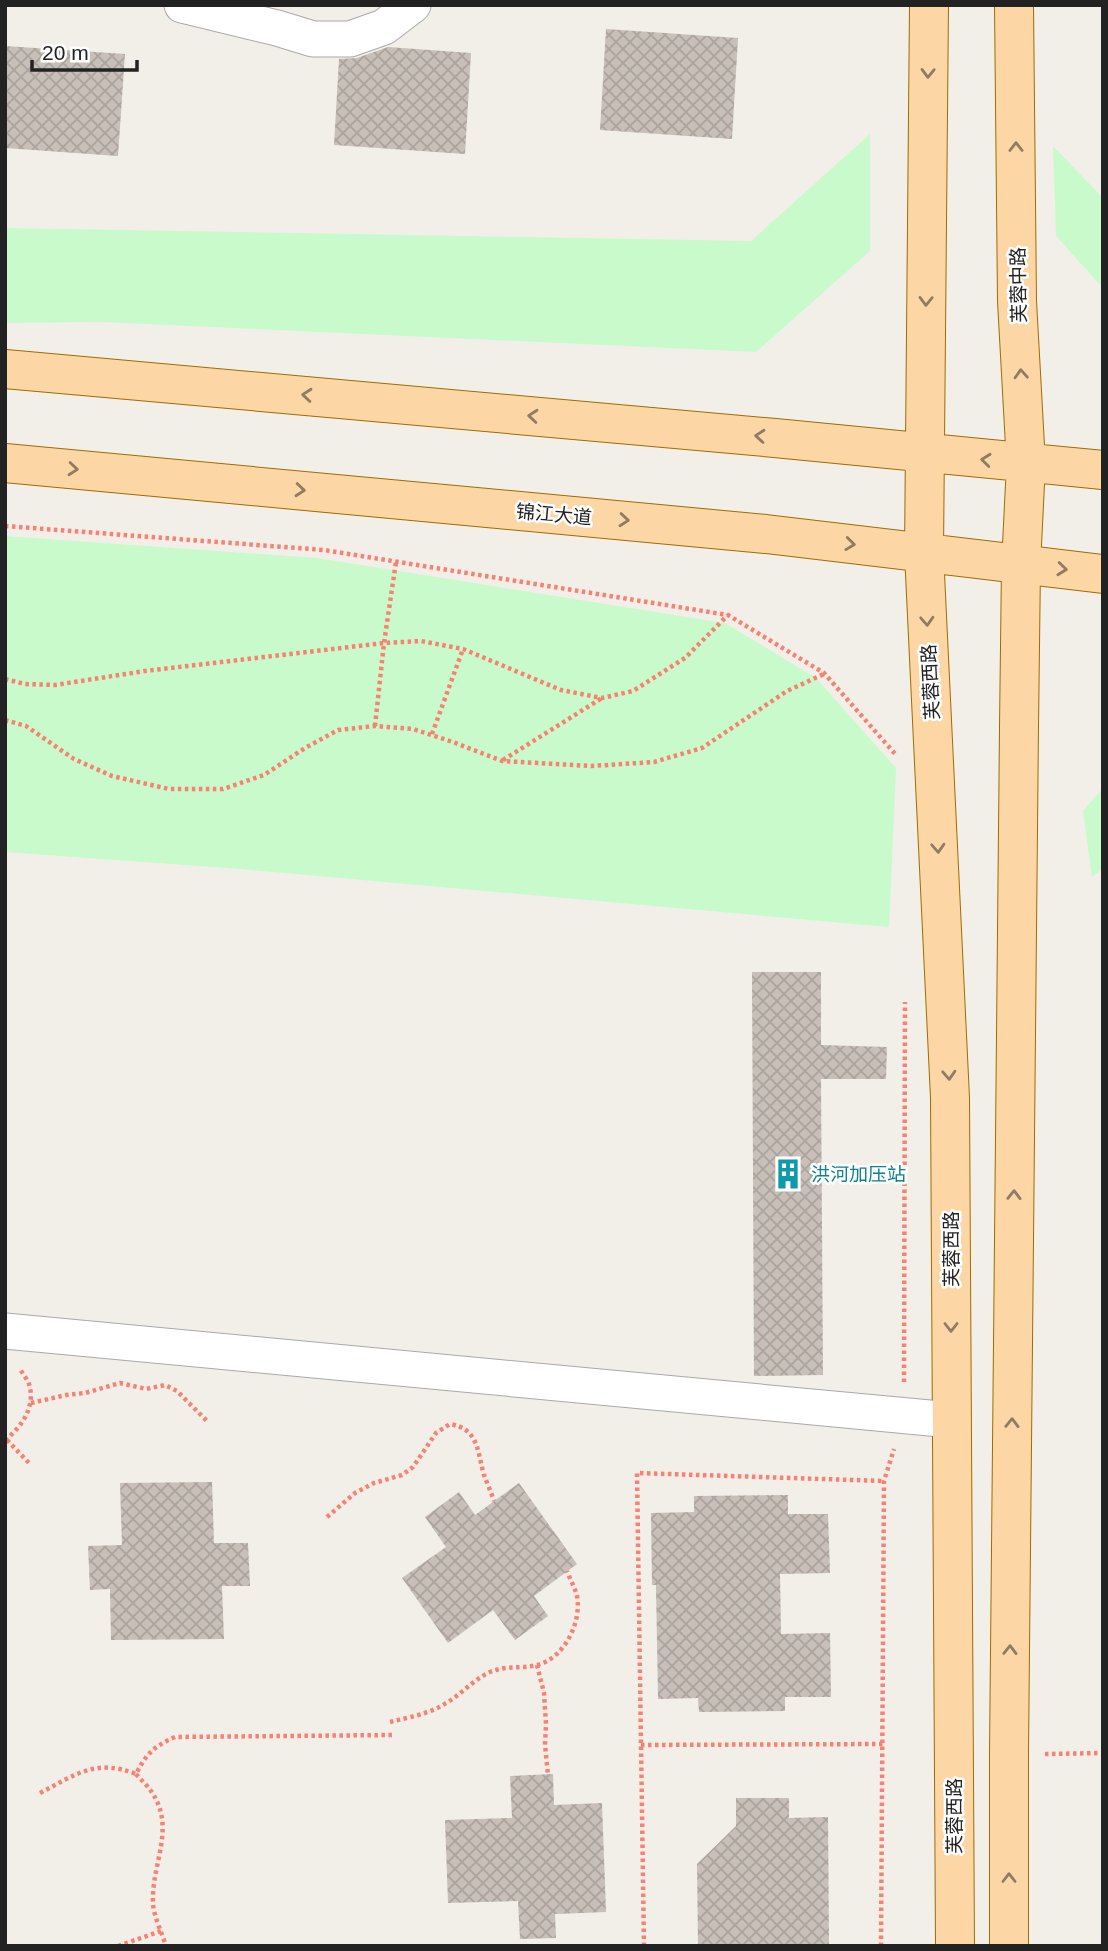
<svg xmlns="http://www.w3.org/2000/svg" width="1108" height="1951" viewBox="0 0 1108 1951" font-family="Arial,'Noto Sans SC',sans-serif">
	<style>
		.park { fill: #c8facc }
		.building { fill: url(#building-cross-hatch) }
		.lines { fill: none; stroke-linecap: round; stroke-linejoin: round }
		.minor-casing { stroke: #a9a9a9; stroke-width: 37 }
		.major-casing { stroke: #a06b00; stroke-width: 40 }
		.path { stroke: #fa8072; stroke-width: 4.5; stroke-dasharray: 3.5 3.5; stroke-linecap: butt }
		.minor { stroke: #fff; stroke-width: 35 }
		.major { stroke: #fcd6a4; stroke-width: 38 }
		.oneway { stroke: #8f7c63 }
		.labels { text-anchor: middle; stroke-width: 5; stroke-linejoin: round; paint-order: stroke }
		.street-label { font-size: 19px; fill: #222; stroke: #fff }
		.culture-label { font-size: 19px; fill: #0d838f; stroke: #fff; text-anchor: start }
	</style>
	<defs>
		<pattern id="building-cross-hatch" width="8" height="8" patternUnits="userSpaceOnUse" patternTransform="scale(1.75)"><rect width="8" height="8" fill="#c7bfb8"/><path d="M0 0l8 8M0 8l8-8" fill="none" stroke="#aba49e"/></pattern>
	</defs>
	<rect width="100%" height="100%" fill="#f2efe9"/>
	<!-- park -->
	<path class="park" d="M870,134V251L756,352L102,322L5,323V228L751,241Z
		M1053,146L1103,198V288L1056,236Z
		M5,536L317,558L725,623L816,678L896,768L889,927L240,869L5,852Z
		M1103,788V869L1092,877L1083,811Z"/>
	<!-- building -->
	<path class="building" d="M606,29L738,38L732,139L600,130Z
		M5,46L125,54L118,156L5,148Z
		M388,47L471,53L465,154L334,145L339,59L357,58Z
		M752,972H821V1045L887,1047L886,1079H821L823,1375L754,1376Z
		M212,1482L214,1543H248L250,1586H222L224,1639L111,1640L110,1589L90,1590L88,1546L122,1545L120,1483Z
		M519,1483L577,1564L534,1596L548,1616L515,1640L493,1610L448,1643L402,1578L446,1547L425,1517L459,1492L475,1515Z
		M788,1495V1514H828L830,1573L780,1574L781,1634L830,1633L831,1697H785V1711L699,1712L698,1698L658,1699L656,1585H652L651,1513L694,1512V1496Z
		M553,1774L554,1805L602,1803L606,1912L555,1914L556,1938L520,1939L518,1901L448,1903L445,1820L512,1818L510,1776Z
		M736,1798H789V1818L828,1817L829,1946H698L697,1864L736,1826Z"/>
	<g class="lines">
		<!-- minor casing -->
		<g class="minor-casing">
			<path id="minor" d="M182,5L277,28L313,39H350L384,27L413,5
				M5,1331L951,1420"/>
		</g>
		<!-- major casing -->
		<g class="major-casing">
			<path id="major" d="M929,5L924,553L950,1098L955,1946
				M5,369L775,438L1103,470
				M5,463L766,534L1103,574
				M1009,1946V1754L1019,727L1021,565L1026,464L1017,301L1014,5"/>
		</g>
		<!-- path -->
		<path class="path" d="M5,526L324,550L728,615L824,673L897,756
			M5,679L25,684L55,685L145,671L384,643L421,641L463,649L561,690L602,698L633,691L685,658L728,615
			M5,720L26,726L74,759L112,776L169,789H223L264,775L305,748L338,730L375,726L413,729L453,742L502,761L591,766L654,762L702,748L787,691L824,674
			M375,726L384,643L396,562
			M432,734L463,649
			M503,760L602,698
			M904,1382L905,1002
			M31,1403L66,1395L85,1393L120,1383L146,1389L165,1385L177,1391L207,1421
			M5,1440C22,1427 36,1406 29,1384C27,1379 23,1374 20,1369
			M7,1440L29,1463
			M327,1517L355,1493L374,1483L402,1475L413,1467L436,1433L450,1424C479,1429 477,1451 484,1475C487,1483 491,1492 494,1501
			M537,1665L544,1693L546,1724L545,1745L548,1775
			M390,1722C409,1717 430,1714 446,1703C462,1694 473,1680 490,1672C507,1665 521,1669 537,1665C564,1659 582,1622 577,1596C575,1588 570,1579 567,1571
			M641,1745L883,1744
			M1045,1754L1103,1753
			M136,1774C141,1780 147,1785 151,1791C177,1828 151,1863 153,1904C154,1917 162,1933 166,1946
			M40,1793C75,1775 95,1758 136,1774C147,1753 153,1747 175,1737L394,1735
			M118,1946L161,1931
			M644,1946L637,1473L884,1481
			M881,1946L884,1481L894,1449"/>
		<!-- minor -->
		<use href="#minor" class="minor"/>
		<!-- major -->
		<use href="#major" class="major"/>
	</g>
	<!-- one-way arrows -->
	<defs><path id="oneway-chevron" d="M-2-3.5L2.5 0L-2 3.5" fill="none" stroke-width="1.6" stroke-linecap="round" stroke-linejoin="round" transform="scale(1.75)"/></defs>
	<g class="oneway">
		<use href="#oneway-chevron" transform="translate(928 73) rotate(91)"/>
		<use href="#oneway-chevron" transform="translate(1016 147) rotate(-90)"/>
		<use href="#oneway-chevron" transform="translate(926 301) rotate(91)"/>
		<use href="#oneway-chevron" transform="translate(1021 374) rotate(-93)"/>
		<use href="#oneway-chevron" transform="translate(307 395) rotate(-175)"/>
		<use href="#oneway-chevron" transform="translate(533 416) rotate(-175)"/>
		<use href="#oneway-chevron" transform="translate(760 436) rotate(-175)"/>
		<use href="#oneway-chevron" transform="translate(986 460) rotate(-174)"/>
		<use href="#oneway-chevron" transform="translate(73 469) rotate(5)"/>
		<use href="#oneway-chevron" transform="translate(300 490) rotate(5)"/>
		<use href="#oneway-chevron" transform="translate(624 520) rotate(5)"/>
		<use href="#oneway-chevron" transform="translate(850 544) rotate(7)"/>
		<use href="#oneway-chevron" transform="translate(1062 569) rotate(6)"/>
		<use href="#oneway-chevron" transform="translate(927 621) rotate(87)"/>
		<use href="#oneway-chevron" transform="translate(938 848) rotate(87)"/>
		<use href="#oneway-chevron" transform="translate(949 1075) rotate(87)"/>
		<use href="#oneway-chevron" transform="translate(1014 1195) rotate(-89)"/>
		<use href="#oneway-chevron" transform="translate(951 1327) rotate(90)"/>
		<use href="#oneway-chevron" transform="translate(1012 1423) rotate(-89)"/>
		<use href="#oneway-chevron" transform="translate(1010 1650) rotate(-89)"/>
		<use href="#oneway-chevron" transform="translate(1009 1878) rotate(-90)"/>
	</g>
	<!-- icons -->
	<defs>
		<g id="building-bare" transform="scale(2.415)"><path d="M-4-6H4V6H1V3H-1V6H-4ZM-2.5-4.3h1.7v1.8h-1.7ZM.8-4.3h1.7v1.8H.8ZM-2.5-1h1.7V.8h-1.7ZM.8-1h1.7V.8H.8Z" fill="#0f9aa8" stroke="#fff" stroke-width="2.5" paint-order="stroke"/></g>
	</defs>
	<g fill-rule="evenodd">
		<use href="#building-bare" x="788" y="1174"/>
	</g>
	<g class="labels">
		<!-- street labels -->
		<g class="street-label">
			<text transform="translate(1018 285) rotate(-91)" y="7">芙蓉中路</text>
			<text transform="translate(554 514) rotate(5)" y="7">锦江大道</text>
			<text transform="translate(930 682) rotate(-93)" y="7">芙蓉西路</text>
			<text transform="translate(951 1249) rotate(-90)" y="7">芙蓉西路</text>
			<text transform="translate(954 1816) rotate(-90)" y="7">芙蓉西路</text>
		</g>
		<!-- culture labels -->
		<g class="culture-label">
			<text x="811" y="1181">洪河加压站</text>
		</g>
	</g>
	<!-- border -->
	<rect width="1108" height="1951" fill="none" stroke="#222222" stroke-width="14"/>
	<!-- scale -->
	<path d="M32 60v10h105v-10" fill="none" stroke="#222222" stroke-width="3.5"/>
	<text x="42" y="60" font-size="21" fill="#222222" stroke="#ffffff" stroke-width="5" paint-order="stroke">20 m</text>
</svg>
